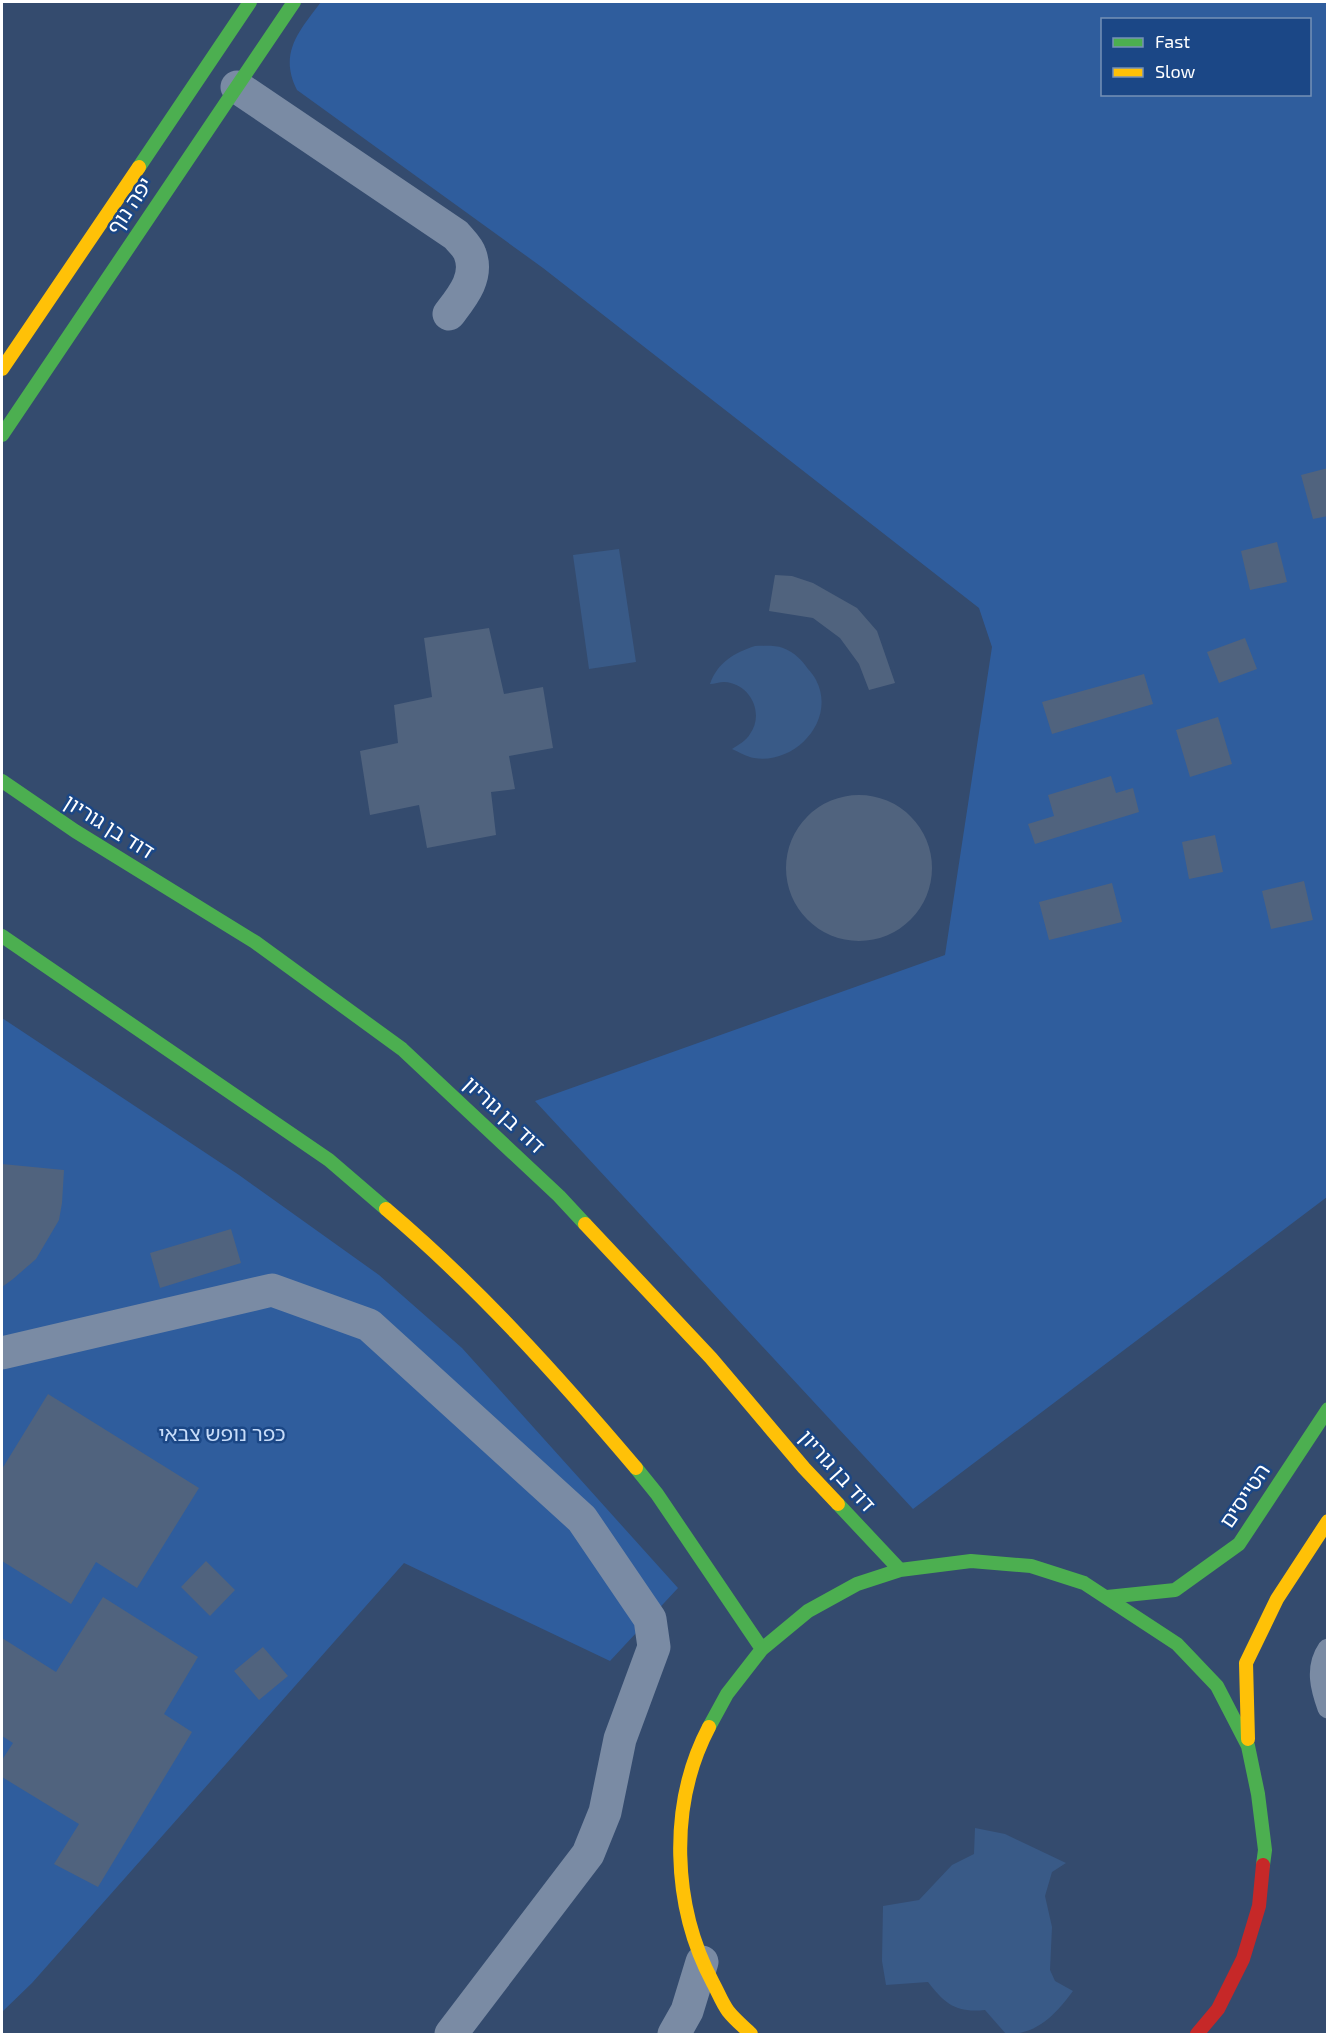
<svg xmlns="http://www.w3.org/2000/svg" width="1329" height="2036" viewBox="0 0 1329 2036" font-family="'Exo 2','Noto Sans Hebrew',sans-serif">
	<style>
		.green { fill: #2f5d9d; fill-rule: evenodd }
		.water { fill: #395a87 }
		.building { fill: #50637e }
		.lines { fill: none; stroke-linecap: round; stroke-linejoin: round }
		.lane { stroke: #7a8ba4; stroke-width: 21 }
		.street { stroke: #7a8ba4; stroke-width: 33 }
		.fast { stroke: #4caf50; stroke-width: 14 }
		.slow { stroke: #ffc107; stroke-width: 14 }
		.jam { stroke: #c62828; stroke-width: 14 }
		.labels { text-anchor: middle; stroke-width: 5; stroke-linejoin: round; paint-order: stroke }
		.street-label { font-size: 21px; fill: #fff; stroke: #1b4786 }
		.park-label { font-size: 21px; fill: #c7dcf9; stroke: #1b4786 }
	</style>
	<rect width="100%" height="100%" fill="#344b6e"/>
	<!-- green -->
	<path class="green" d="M321,2H1327V1197L913,1509L535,1101L945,955L992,647L979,608L543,268L297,90C278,53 300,30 321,2ZM1102,20H1310V94H1102Z
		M2,1018L239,1175L379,1275L462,1348L678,1588L610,1661L404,1563L32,1983L2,2012Z"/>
	<!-- water -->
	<path class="water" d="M619,549L636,662L589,669L573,555Z
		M755,646C764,646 775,645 783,648C794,652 802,660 808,669C811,672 814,676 816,680C837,720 795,765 754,758C747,757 739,752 732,749C738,745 746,741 750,734C765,713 750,683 724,682C720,682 714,684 710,684C718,662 734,653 755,646Z
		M975,1828L1005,1834L1066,1863L1052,1872L1045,1896L1052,1927L1050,1970L1055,1981L1073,1991C1056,2014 1037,2035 1006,2034L985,2010C956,2013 945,2004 928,1982L886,1985L882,1961L883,1906L919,1900L952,1865L974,1854Z"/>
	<!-- building -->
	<path class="building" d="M1328,468V516L1313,519L1301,475Z
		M1277,542L1287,582L1250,590L1241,551Z
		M775,575L792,576L813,583L857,608L877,631L895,683L869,690L859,664L840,638L813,618L769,611Z
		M489,628L504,694L543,687L553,748L509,756L515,789L491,792L496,835L427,848L419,805L370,815L360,751L398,743L394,705L432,697L424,638Z
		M1245,638L1257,669L1219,683L1207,652Z
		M1144,674L1153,704L1052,734L1042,702Z
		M1218,717L1232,764L1190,777L1176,730Z
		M1111,776L1116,793L1133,788L1139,812L1035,844L1028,824L1054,816L1048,795Z
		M786 868a73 73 0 1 1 146 0a73 73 0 1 1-146 0Z
		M1215,835L1223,872L1189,879L1182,842Z
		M1304,881L1313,920L1271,929L1262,891Z
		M1112,883L1122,922L1049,940L1039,902Z
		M2,1164L64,1170L62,1203L59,1220L36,1259L13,1279L2,1287Z
		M231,1229L241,1263L160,1288L150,1253Z
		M48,1394L199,1488L137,1588L96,1562L71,1604L2,1561V1469Z
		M206,1561L235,1590L210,1616L181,1587Z
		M103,1597L198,1657L164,1714L192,1732L98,1887L54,1864L79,1824L2,1777V1760L13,1743L2,1736V1638L56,1672Z
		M263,1647L288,1676L259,1700L234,1671Z"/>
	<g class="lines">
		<!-- lane -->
		<path class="lane" d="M1328,1649C1315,1668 1321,1689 1328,1708"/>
		<!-- street -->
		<path class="street" d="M237,87L456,235C460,240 468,247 470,254C479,277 462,297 449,314
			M2,1353L272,1290L369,1325L582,1519L650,1619L654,1647L620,1739L605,1812L588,1854L451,2034
			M674,2034L687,2011L702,1962"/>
		<!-- fast -->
		<path class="fast" d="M139,167L250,2
			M2,435L294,2
			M2,781L75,831L255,942L402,1049L559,1196L585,1224
			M2,936L329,1160L386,1209
			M636,1468L657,1494L762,1649
			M838,1504L900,1570
			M1107,1597L1175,1590L1239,1544L1328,1409
			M709,1727L727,1694L762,1649L808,1611L857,1584L900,1570L971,1561L1031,1566L1084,1583L1177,1644L1217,1686L1248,1746L1258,1794L1265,1850L1263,1865"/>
		<!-- slow -->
		<path class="slow" d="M2,369L139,167
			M386,1209C478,1287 558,1376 636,1468
			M585,1224L711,1358L804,1468L838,1504
			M709,1727C668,1805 672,1906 713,1983C718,1992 722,2003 728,2011C735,2020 744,2027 751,2034
			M1248,1739L1246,1663L1277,1599L1328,1521"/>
		<!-- jam -->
		<path class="jam" d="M1197,2034L1218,2009L1243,1959L1259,1906L1263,1865"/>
	</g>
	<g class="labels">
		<!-- street labels -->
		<g class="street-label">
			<text transform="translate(130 206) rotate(-56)" y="7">יפה נוף</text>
			<text transform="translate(109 827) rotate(32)" y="7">דוד בן גוריון</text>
			<text transform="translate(504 1115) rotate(43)" y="7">דוד בן גוריון</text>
			<text transform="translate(837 1471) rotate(48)" y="7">דוד בן גוריון</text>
			<text transform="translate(1245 1496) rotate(-56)" y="7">הטייסים</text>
		</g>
		<!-- park labels -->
		<g class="park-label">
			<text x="222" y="1441">כפר נופש צבאי</text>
		</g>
	</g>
	<!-- border -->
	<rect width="1329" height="2036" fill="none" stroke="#ffffff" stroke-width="6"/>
	<!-- legend -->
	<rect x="1101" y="18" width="210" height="78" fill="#1b4786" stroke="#7691b6" stroke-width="1.5"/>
	<rect x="1113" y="38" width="30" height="9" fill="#4caf50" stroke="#7691b6" stroke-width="1.5"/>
	<text x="1155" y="48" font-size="18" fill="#ffffff">Fast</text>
	<rect x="1113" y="68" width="30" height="9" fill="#ffc107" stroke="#7691b6" stroke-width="1.5"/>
	<text x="1155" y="78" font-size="18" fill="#ffffff">Slow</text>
</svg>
